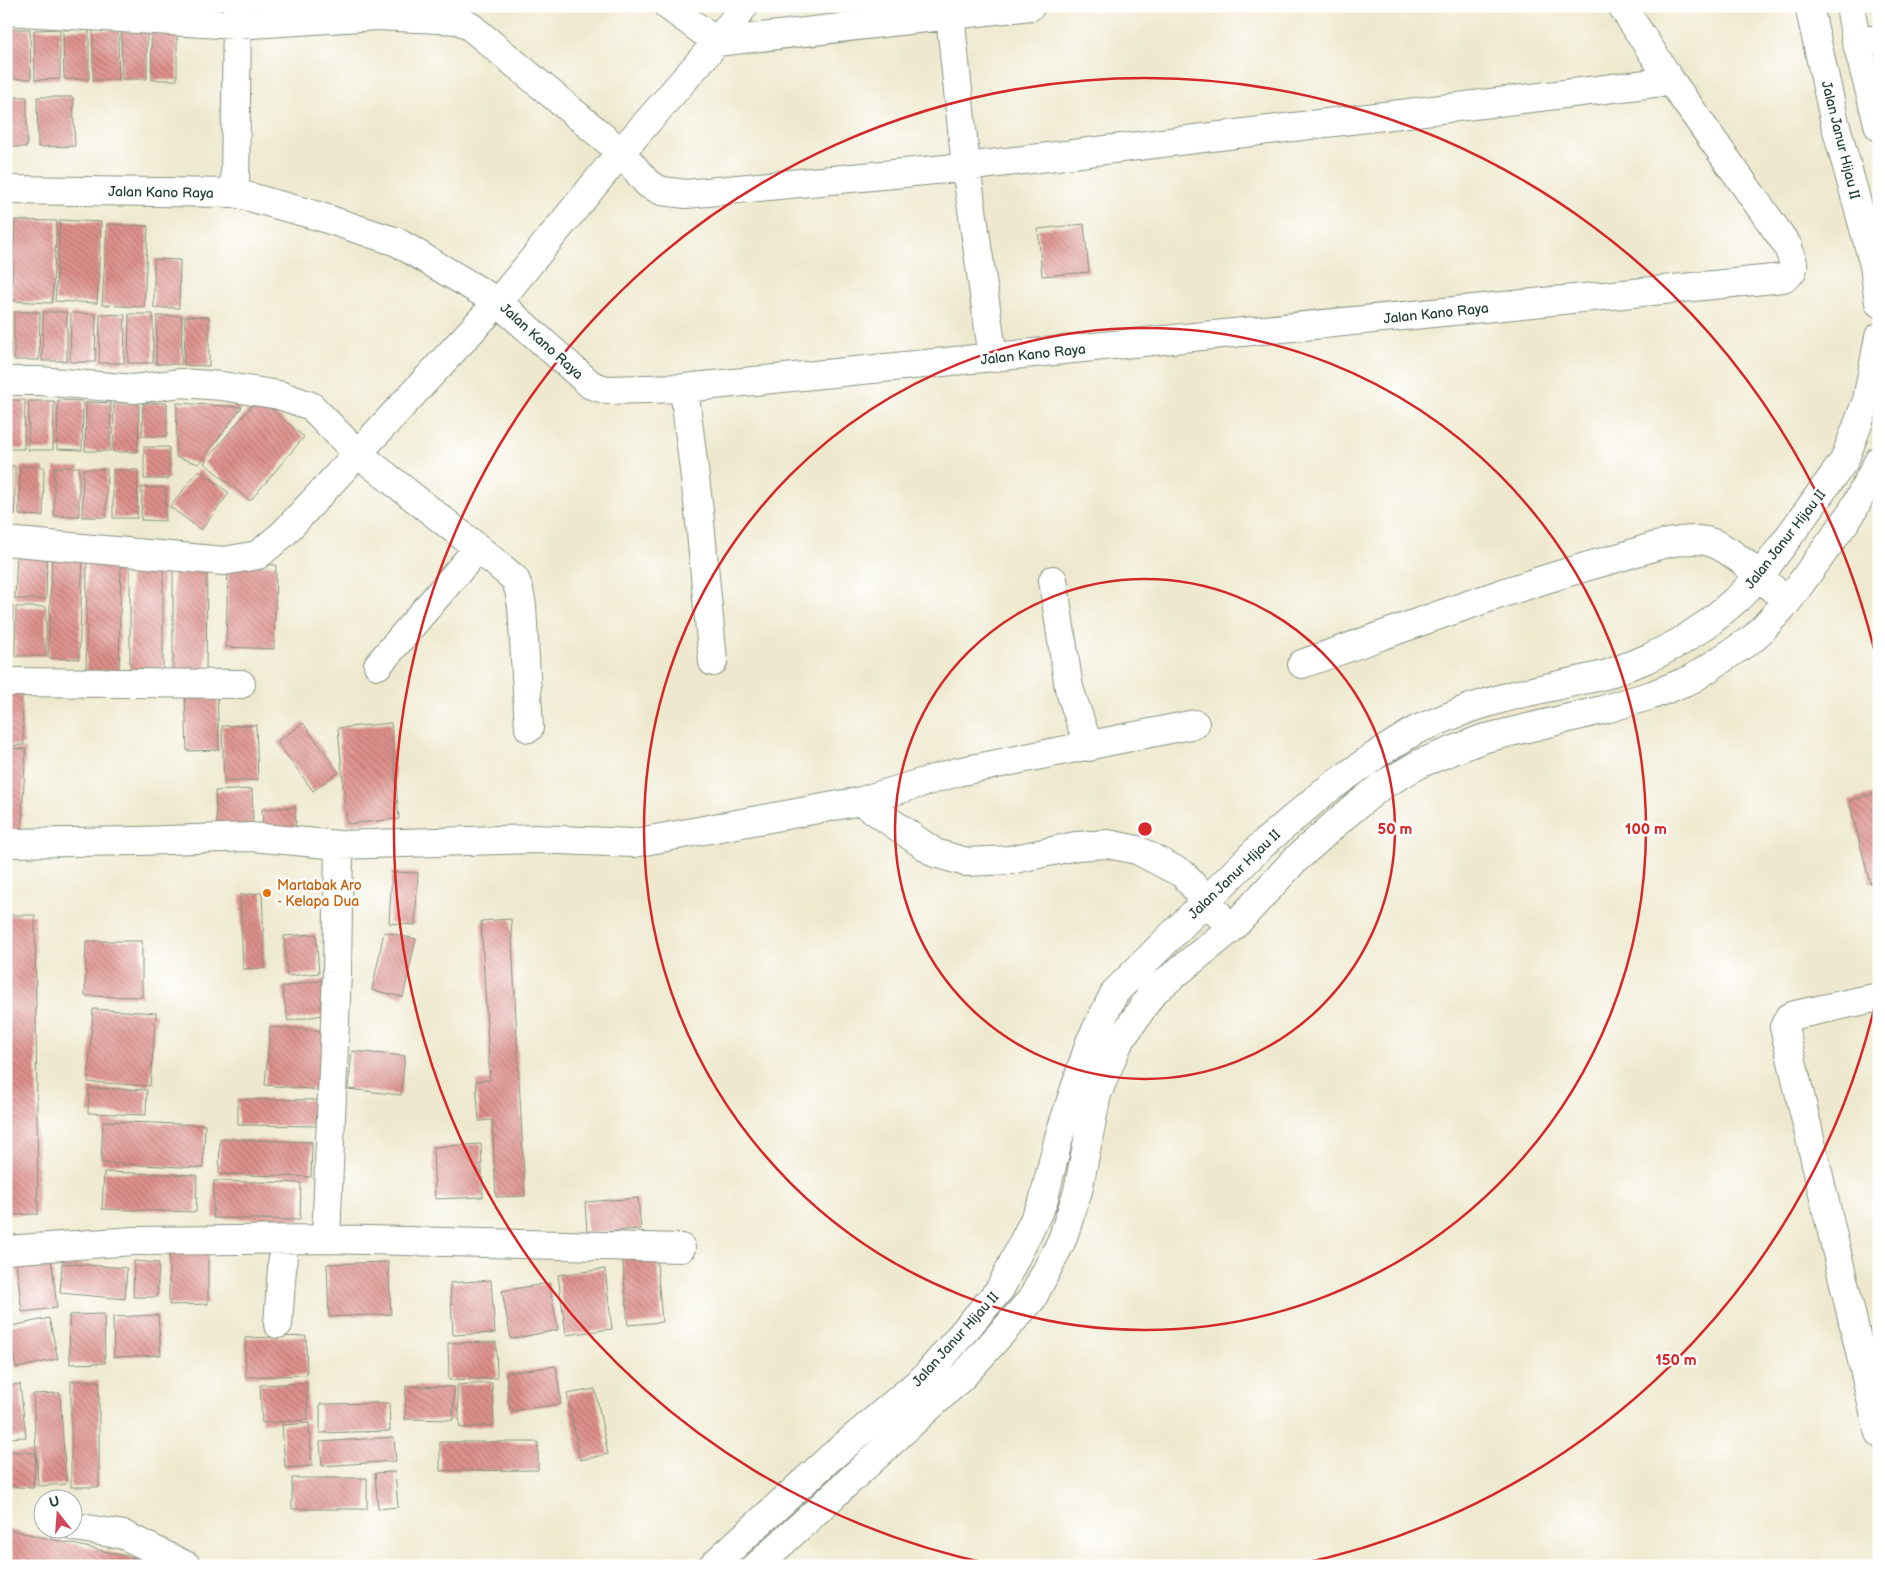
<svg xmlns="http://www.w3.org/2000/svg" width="1885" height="1572" viewBox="0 0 1885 1572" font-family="'Balsamiq Sans',sans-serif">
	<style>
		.building { fill: url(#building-back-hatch) }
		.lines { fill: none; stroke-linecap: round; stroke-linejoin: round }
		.minor-casing { stroke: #869381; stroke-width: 30 }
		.minor { stroke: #fff; stroke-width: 28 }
		.ring { fill: none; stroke: #d62828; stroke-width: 2.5 }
		.food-dot { fill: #e8710a; stroke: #fff; stroke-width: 2 }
		.labels { text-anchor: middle; stroke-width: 5; stroke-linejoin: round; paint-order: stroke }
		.street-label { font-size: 14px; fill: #1f3d34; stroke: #fff }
		.food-label { font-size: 14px; fill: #c56008; stroke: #fff; text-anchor: start }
		.centre { fill: #d62828; stroke: #fff; stroke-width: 2.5 }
		.ring-label { font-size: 15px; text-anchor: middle; font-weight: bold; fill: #d62828; stroke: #fff; stroke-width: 5; stroke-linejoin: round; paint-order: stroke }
	</style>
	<defs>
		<pattern id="building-back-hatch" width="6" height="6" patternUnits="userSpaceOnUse" patternTransform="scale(1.25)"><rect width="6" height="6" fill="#de908b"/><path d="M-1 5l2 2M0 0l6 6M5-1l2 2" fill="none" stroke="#b37772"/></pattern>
	</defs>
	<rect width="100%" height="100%" fill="#fff"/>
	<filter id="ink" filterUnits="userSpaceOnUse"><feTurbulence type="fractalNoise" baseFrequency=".02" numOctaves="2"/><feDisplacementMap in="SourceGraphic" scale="10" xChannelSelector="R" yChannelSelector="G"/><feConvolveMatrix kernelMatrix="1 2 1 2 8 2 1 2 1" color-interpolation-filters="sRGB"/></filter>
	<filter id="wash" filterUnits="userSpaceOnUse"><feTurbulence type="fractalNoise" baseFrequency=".0096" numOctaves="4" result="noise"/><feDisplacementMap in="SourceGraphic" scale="20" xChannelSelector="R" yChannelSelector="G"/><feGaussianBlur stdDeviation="1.12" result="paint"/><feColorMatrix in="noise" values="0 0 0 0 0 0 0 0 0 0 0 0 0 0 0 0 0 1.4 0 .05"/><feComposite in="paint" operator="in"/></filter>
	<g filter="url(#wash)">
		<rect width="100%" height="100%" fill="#eee9ce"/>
		<g id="blocks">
			<!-- building -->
			<path class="building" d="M6,29H30L31,79H6Z
				M60,29V79L35,80L34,30Z
				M89,29V79H64L63,30Z
				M147,29V79H122L121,30Z
				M93,30H118L119,80H93Z
				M151,30H177V80H152Z
				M6,97H27V147H6Z
				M37,97H73L75,146L38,147Z
				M15,220L57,221L52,303L11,301Z
				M60,220L101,222L97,303L55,301Z
				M107,224L148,226L144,307L102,305Z
				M1084,224L1089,272L1042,276L1038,229Z
				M154,259L180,260L179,308H154Z
				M6,310H11L10,359H6Z
				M14,312H40L39,360H14Z
				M43,312H67V361H42Z
				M71,313L96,314L95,362H70Z
				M100,314L125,315L124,363H99Z
				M129,314H153V363H128Z
				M157,316H182L181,364H156Z
				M185,316L209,317V366L184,365Z
				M258,398L304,437L250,501L204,463Z
				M6,400H25L24,449H6Z
				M58,400L83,401L82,450L57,449Z
				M29,401H54L53,450H28Z
				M86,402L111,403L110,451H85Z
				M114,403H139L138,452H113Z
				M143,403H167V436H142Z
				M177,403L242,407L199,464L176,457Z
				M144,447H169V479H144Z
				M6,466H15V515H6Z
				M20,466L44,467L43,516L19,515Z
				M54,467H79V516H54Z
				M83,469H107L106,517H82Z
				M113,470H138L137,518H113Z
				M199,470L229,493L201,530L170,507Z
				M142,487L166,488L165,521L141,520Z
				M17,550L47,551L46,599H15Z
				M52,553L83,554L79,659L48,658Z
				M87,559H121L119,675L86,674Z
				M130,562L163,563V673H130Z
				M228,564L276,565L274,649L226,647Z
				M173,566H207L206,675L173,676Z
				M6,605H13L11,654H6Z
				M16,607H46V656H15Z
				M6,689H21L24,745L6,746Z
				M217,693L219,750L187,751L185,694Z
				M303,723L339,772L313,791L277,742Z
				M391,723L399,819L347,824L338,728Z
				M256,725L258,780L224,782L222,726Z
				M6,748L26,749L21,834L6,833Z
				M252,789L253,826L217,828L215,791Z
				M1879,792V881L1870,883L1849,801Z
				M295,807L296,830L263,831L262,809Z
				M392,872L418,873L415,925L389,923Z
				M262,893L265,968L243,969L240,895Z
				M6,915H35L38,1214L6,1215Z
				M511,919L525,1196L496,1197L492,1120L479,1121L476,1081L490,1080L481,921Z
				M384,932L416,939L403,997L372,990Z
				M316,934L319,973L287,976L284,936Z
				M86,941H142V997L85,996Z
				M328,979L334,1013L288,1021L282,987Z
				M93,1009L156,1013L150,1086L88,1082Z
				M270,1027L326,1031L321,1090L265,1085Z
				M352,1051L405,1056L401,1095L348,1089Z
				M89,1088L147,1090L146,1115L88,1113Z
				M238,1099L319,1100L318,1126L238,1125Z
				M103,1121L205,1125L203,1168L101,1163Z
				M220,1139L312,1142L311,1177L219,1174Z
				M481,1144L483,1197L435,1199L433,1147Z
				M104,1172L197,1175L196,1212L102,1209Z
				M214,1181L301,1183L300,1220L213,1218Z
				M638,1198L641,1229L587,1233L585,1202Z
				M50,1247L57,1308L22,1312L15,1252Z
				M656,1251L662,1322L628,1325L622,1254Z
				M208,1252V1304L169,1305V1253Z
				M6,1253H8L12,1307L6,1308Z
				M134,1261L159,1263L157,1297H133Z
				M388,1262L391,1314L329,1317L327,1264Z
				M62,1263L127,1268L125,1299L60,1293Z
				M605,1269L612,1329L566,1335L558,1275Z
				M491,1280L495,1333L453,1335L450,1283Z
				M549,1283L558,1330L511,1339L502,1291Z
				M104,1314L105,1363L70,1364L69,1315Z
				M158,1315L161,1355L114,1357L113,1317Z
				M49,1318L58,1359L16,1368L7,1327Z
				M306,1336L307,1375L246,1377L245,1338Z
				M496,1342L497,1378L449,1380L448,1343Z
				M556,1366L561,1404L510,1411L506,1373Z
				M71,1381H99V1487H71Z
				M307,1383L308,1420L262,1423L260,1385Z
				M492,1383L494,1425L460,1428L457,1385Z
				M20,1384L26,1437L6,1438V1386Z
				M406,1386L454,1387L453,1420L405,1419Z
				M595,1389L608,1454L580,1460L567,1394Z
				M60,1393L66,1484L38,1486L33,1394Z
				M389,1403L390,1431L320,1433V1404Z
				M309,1423L312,1466L285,1468L282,1425Z
				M394,1437L396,1461L322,1466L320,1442Z
				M440,1442H538V1470L440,1471Z
				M6,1451L36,1453L33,1488L6,1486Z
				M395,1472L398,1507L378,1509L375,1473Z
				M292,1478H367V1509H292Z
				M6,1529L166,1565V1566H6Z"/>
		</g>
	</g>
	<g filter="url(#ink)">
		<use href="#blocks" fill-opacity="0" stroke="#869381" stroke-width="1"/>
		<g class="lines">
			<!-- minor casing -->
			<g class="minor-casing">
				<path id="minor" d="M668,6L717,42L1031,6
					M1809,6L1835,123L1874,265L1879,303
					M1850,6L1856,40L1879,127
					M6,11L236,25L376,16L459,20L471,27L621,152L648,184L662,191L686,194L966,167L1671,81
					M950,15L966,167L993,358
					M1856,40H1879
					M6,190L235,193L318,216L397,242L498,302L591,385L607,390L684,388L1783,278C1800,270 1792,259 1787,245L1671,81L1622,6
					M235,193L237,7
					M6,381H40L134,389L181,383L222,386L279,395L311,406L357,453L478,548L515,579L519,590L522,606L529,728
					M684,388L699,511L713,662
					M6,541L224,561L258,555L284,533L498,302L621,152L717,42L744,6
					M1053,580L1069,688L1089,747
					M1302,664C1407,627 1511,587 1617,558C1645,550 1677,536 1706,541C1729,546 1756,573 1773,589
					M378,665L478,548
					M6,682L241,684
					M861,801L935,853L966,862L1010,860L1076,846L1108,844L1137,850L1183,874L1218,914
					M6,843L139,841L251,837L339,845L535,839L634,843L861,801L957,772L1195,724
					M1879,997L1795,1015L1789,1017L1784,1027L1879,1433
					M326,1239L337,972L339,845
					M6,1250L133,1241L326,1239L681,1248
					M278,1324L284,1240
					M75,1527L124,1535L187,1566
					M712,1566L830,1458L925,1377L1000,1289L1043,1202L1059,1137L1090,1042L1115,992L1263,844L1324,792L1376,755L1416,730L1470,708L1514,695L1605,675L1649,658L1680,642L1710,622L1738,598L1760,576L1844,461L1867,400L1879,337
					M757,1566L963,1376L1032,1299L1062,1240L1078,1191L1097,1094L1118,1044L1153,992L1232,928L1294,861L1343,817L1381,786L1421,763L1482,739L1602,710L1652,695L1692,679L1755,637L1788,601L1851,514L1879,460"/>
			</g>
			<!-- minor -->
			<use href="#minor" class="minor"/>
		</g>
	</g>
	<!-- distance rings -->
	<g class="ring">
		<circle cx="1145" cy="829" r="250"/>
		<circle cx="1145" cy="829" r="501"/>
		<path d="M1878 992A751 751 0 0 1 1295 1565M995 1565A751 751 0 1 1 1878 666"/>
	</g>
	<!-- markers -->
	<circle class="food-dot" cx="267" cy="893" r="5"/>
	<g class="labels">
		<!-- street labels -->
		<g class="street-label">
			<text transform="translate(1841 140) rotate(76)" y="5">Jalan Janur Hijau II</text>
			<text transform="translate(161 192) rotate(1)" y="5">Jalan Kano Raya</text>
			<text transform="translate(1436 313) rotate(-6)" y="5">Jalan Kano Raya</text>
			<text transform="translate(542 341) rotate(42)" y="5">Jalan Kano Raya</text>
			<text transform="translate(1033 354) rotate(-6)" y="5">Jalan Kano Raya</text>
			<text transform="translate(1785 539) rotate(-52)" y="5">Jalan Janur Hijau II</text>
			<text transform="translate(1234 874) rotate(-44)" y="5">Jalan Janur Hijau II</text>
			<text transform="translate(955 1339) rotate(-48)" y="5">Jalan Janur Hijau II</text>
		</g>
		<!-- food labels -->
		<g class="food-label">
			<text x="277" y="890">Martabak Aro<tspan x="277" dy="16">- Kelapa Dua</tspan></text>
		</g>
	</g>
	<circle cx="1145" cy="829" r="8" class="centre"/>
	<g class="ring-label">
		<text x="1395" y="834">50 m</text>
		<text x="1646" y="834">100 m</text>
		<text x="1676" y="1365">150 m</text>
	</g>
	<!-- margin -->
	<rect width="1885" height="1572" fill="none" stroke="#fff" stroke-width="25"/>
	<!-- north arrow -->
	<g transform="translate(58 1514) rotate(343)"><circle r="24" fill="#ffffff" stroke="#a5b1ae"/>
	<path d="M0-4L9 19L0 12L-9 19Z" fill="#d1495b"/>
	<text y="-8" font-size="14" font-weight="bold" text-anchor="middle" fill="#1f3d34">U</text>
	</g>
</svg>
